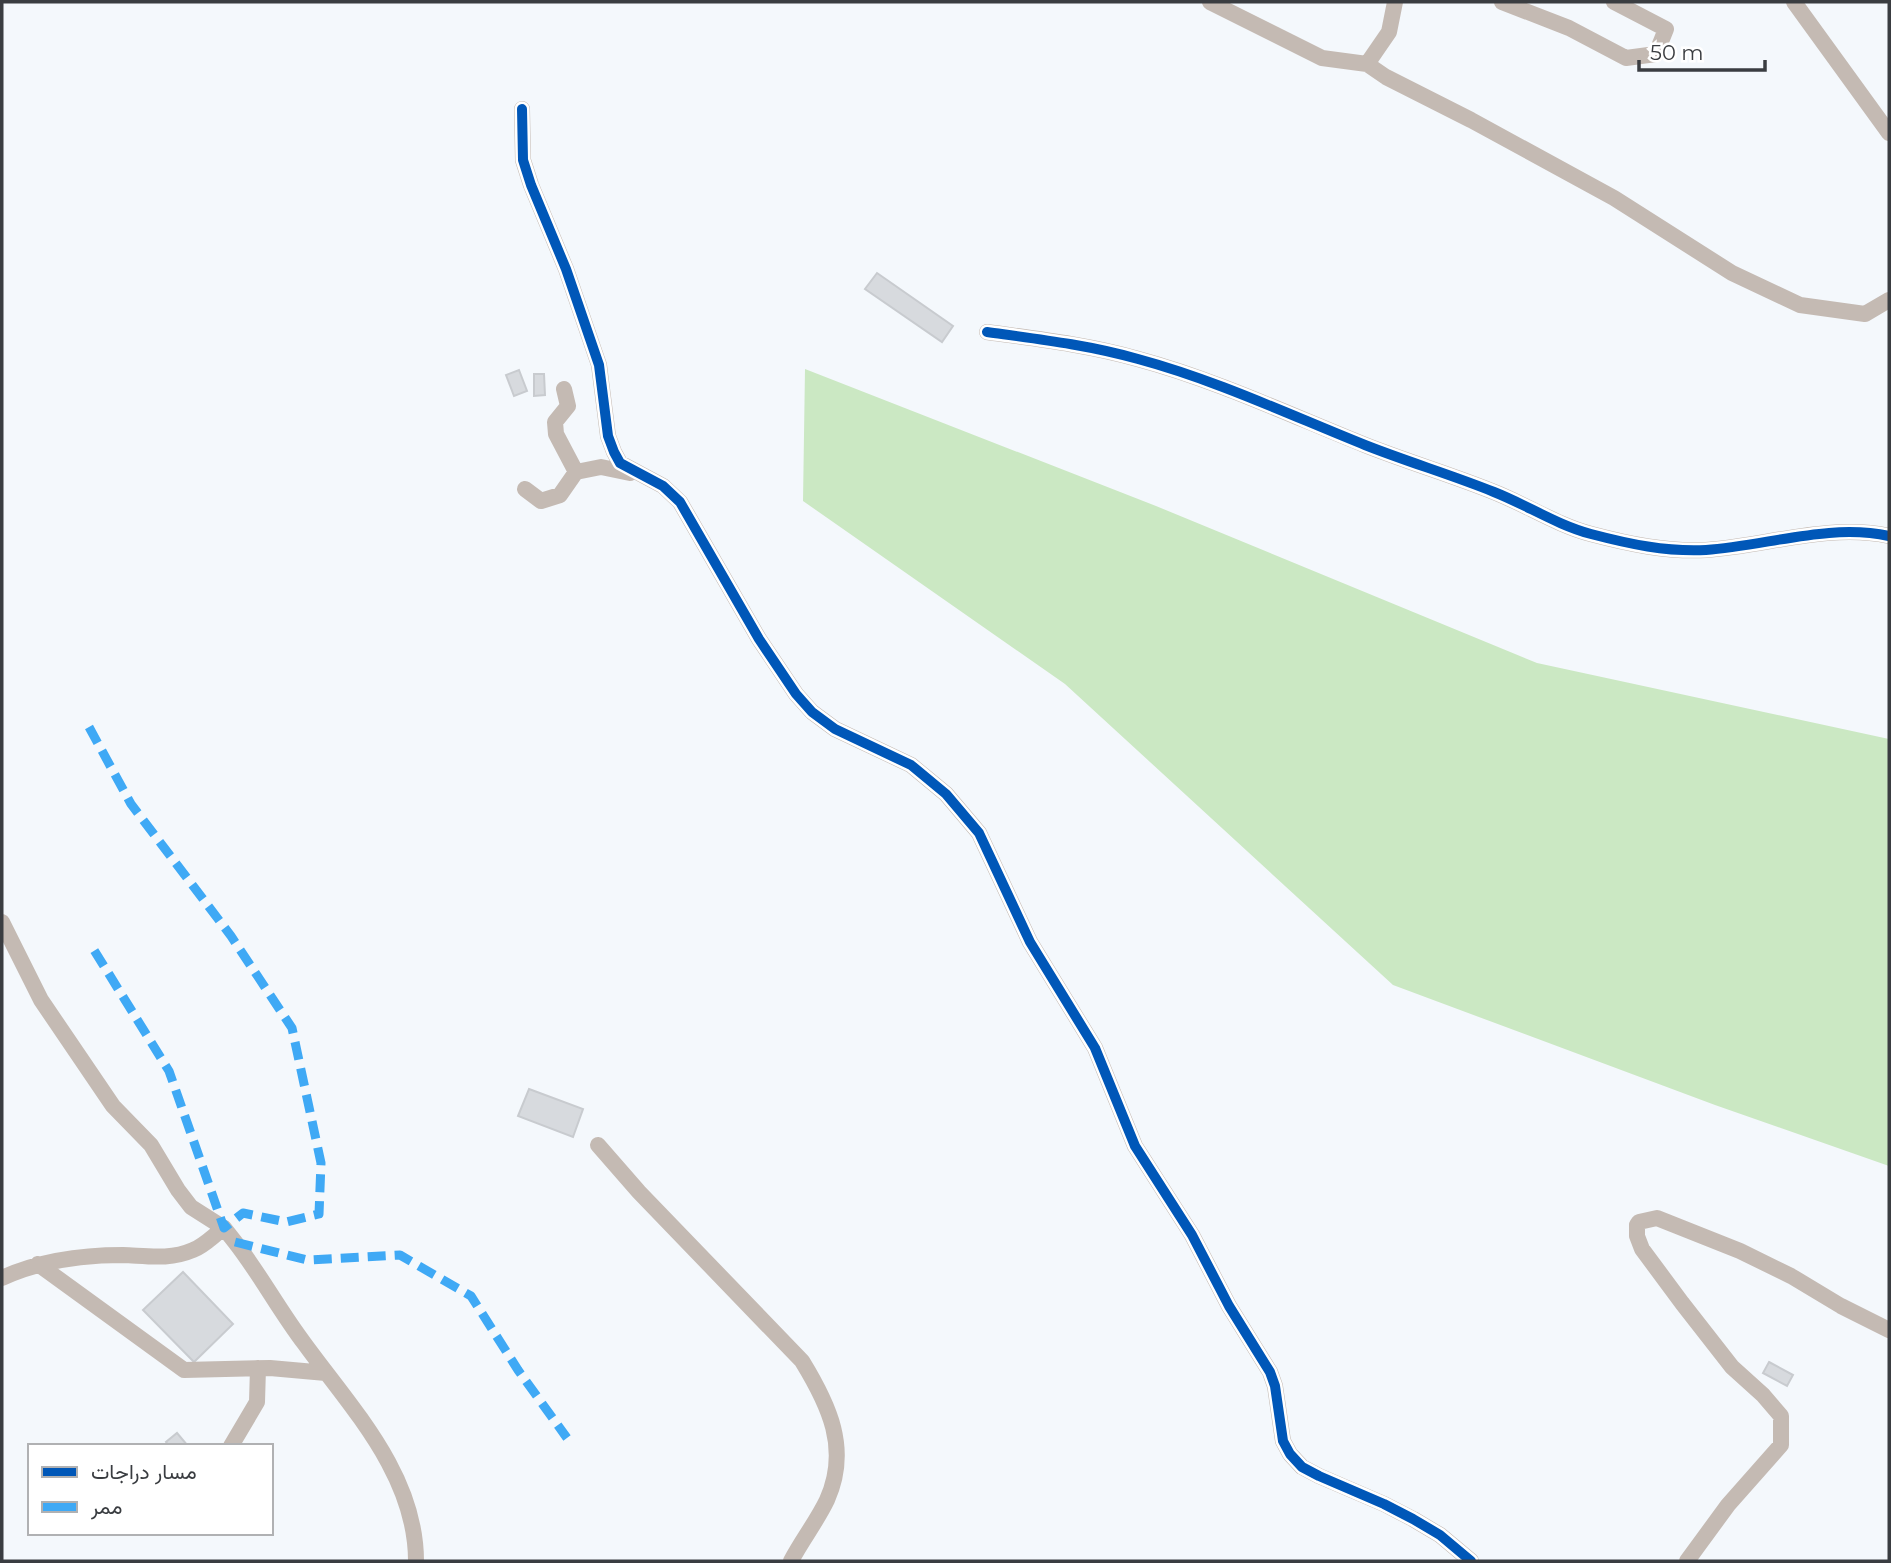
<svg xmlns="http://www.w3.org/2000/svg" width="1891" height="1563" viewBox="0 0 1891 1563" font-family="Montserrat,Vazirmatn,sans-serif">
	<style>
		.green { fill: #cbe8c3 }
		.building { fill: #d7dade; stroke: #c8cbcf; stroke-width: 2 }
		.lines { fill: none; stroke-linecap: round; stroke-linejoin: round }
		.minor { stroke: #c4bab3; stroke-width: 16 }
		.quiet { stroke: #3fa9f5; stroke-width: 9; stroke-dasharray: 18 9; stroke-linecap: butt }
		.cycleway-casing { stroke: #fff; stroke-width: 15 }
		.cycleway { stroke: #0057b8; stroke-width: 10 }
	</style>
	<rect width="100%" height="100%" fill="#f4f8fc"/>
	<!-- green -->
	<path class="green" d="M805,369L1156,506L1537,663L1889,739V1166L1715,1105L1393,985L1065,684L803,501Z"/>
	<!-- building -->
	<path class="building" d="M877,273L953,326L942,342L865,289Z
		M519,370L527,391L514,396L506,375Z
		M534,374H544L545,395L534,396Z
		M529,1089L583,1109L573,1137L518,1116Z
		M183,1272L233,1324L194,1362L143,1310Z
		M1769,1362L1793,1375L1787,1386L1763,1373Z
		M177,1433L188,1446H169L166,1442Z"/>
	<g class="lines">
		<!-- minor -->
		<path class="minor" d="M1210,2L1322,58L1367,64L1386,77L1471,120L1614,198L1732,273L1800,305L1865,314L1889,300
			M1502,2L1569,28L1626,58L1656,54L1666,29L1614,2
			M1794,2L1889,133
			M1367,64L1389,32L1395,2
			M522,109L523,160L531,185L566,269L599,365L608,436L614,452L620,463L663,486L680,502L759,639L796,694L812,712L835,729L911,765L946,794L979,833L1030,942L1095,1048L1135,1146L1192,1235L1229,1306L1270,1372L1275,1386L1283,1441L1290,1454L1302,1467L1319,1476L1384,1504L1413,1519L1440,1535L1471,1561
			M987,332C1038,339 1089,345 1138,359C1216,380 1290,415 1365,445C1408,462 1452,475 1494,492C1527,505 1557,525 1591,534C1629,544 1666,552 1706,550C1766,546 1829,523 1889,536
			M564,389L568,406L555,422L556,434L576,472
			M525,489L541,501L560,495L576,472L601,467L630,473
			M2,922L41,1000L113,1106L151,1145L178,1190L191,1207L224,1228L235,1242C260,1274 279,1310 304,1343C352,1409 416,1475 416,1561
			M598,1145L639,1192L802,1361C829,1405 850,1449 827,1500C817,1521 802,1540 791,1561
			M38,1264L184,1370L270,1368L326,1373
			M2,1278C41,1260 81,1255 123,1255C148,1256 170,1260 193,1250C204,1246 214,1235 224,1228
			M231,1446L257,1402L258,1368
			M1687,1561L1728,1505L1781,1445V1416L1763,1395L1732,1367L1682,1303L1642,1249L1637,1236V1225L1639,1222L1657,1218L1740,1251L1791,1276L1841,1306L1889,1330"/>
		<!-- quiet -->
		<path class="quiet" d="M89,727L131,804L231,936L292,1028L321,1163L319,1214L286,1222L243,1213L224,1228L169,1071L94,950
			M235,1242L307,1260L400,1255L471,1296L518,1370L567,1438"/>
		<!-- cycleway casing -->
		<g class="cycleway-casing">
			<path id="cycleway" d="M522,109L523,160L531,185L566,269L599,365L608,436L614,452L620,463L663,486L680,502L759,639L796,694L812,712L835,729L911,765L946,794L979,833L1030,942L1095,1048L1135,1146L1192,1235L1229,1306L1270,1372L1275,1386L1283,1441L1290,1454L1302,1467L1319,1476L1384,1504L1413,1519L1440,1535L1471,1561
				M987,332C1038,339 1089,345 1138,359C1216,380 1290,415 1365,445C1408,462 1452,475 1494,492C1527,505 1557,525 1591,534C1629,544 1666,552 1706,550C1766,546 1829,523 1889,536"/>
		</g>
		<!-- cycleway -->
		<use href="#cycleway" class="cycleway"/>
	</g>
	<!-- border -->
	<rect width="1891" height="1563" fill="none" stroke="#3a3d41" stroke-width="7"/>
	<!-- legend -->
	<rect x="28" y="1444" width="245" height="91" fill="#ffffff" stroke="#b0b1b3" stroke-width="2"/>
	<rect x="42" y="1467" width="35" height="10" fill="#0057b8" stroke="#b0b1b3" stroke-width="2"/>
	<text x="91" y="1479" font-size="21" fill="#3a3d41">مسار دراجات</text>
	<rect x="42" y="1502" width="35" height="10" fill="#3fa9f5" stroke="#b0b1b3" stroke-width="2"/>
	<text x="91" y="1514" font-size="21" fill="#3a3d41">ممر</text>
	<!-- scale -->
	<path d="M1639 60v10h126v-10" fill="none" stroke="#3a3d41" stroke-width="3.5"/>
	<text x="1650" y="60" font-size="21" fill="#3a3d41" stroke="#ffffff" stroke-width="5" paint-order="stroke">50 m</text>
</svg>
